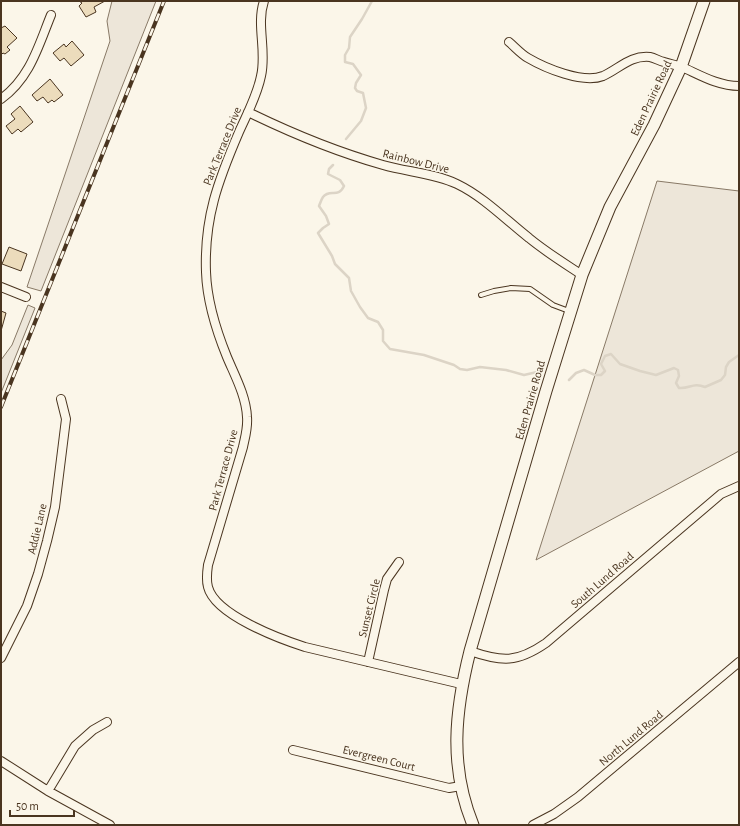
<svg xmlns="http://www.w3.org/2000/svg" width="740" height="826" viewBox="0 0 740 826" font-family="'Alegreya Sans',sans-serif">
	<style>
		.green { fill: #ede6d9; stroke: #887966 }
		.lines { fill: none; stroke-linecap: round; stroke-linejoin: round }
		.stream { stroke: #dcd4c6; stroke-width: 2.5 }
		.building { fill: #ecdcbc; stroke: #4a3520 }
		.lane-casing { stroke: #4a3520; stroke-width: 6 }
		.street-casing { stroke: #4a3520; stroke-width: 10 }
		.secondary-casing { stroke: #4a3520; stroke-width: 13 }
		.lane { stroke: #fbf6e9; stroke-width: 4 }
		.street { stroke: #fbf6e9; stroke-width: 8 }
		.secondary { stroke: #fbf6e9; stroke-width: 11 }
		.rail-casing { stroke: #4a3520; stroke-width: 4 }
		.rail { stroke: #fbf6e9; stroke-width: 2.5; stroke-dasharray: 8; stroke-linecap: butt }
		.labels { text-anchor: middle; stroke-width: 3; stroke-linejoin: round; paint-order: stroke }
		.street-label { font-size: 12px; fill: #4a3520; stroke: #fbf6e9 }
	</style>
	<rect width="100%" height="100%" fill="#fbf6e9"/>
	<!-- green -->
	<path class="green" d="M112,1H156L41,291L27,287L110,41L107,21Z
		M657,181L739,191V451L536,560Z
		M28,305L35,308L1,393V360L12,345Z"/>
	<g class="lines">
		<!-- stream -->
		<path class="stream" d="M346,139L361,121L366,108L363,93L357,91L355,88L356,83L361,75L353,64L345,62V55L349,48L350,37L362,19L372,1
			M333,165L329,169L328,174L340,180L344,186C338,199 330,188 323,197C321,200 320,204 319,206L326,216L329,224L323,228L318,233L332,256L335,264L349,278L351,291L360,307L368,318L378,322L383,330V341L390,349L424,355L454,365L460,369L467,370L480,367L506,370L524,375L537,372
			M569,380L576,373L584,370L595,375H601L605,371L601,364L605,356L611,354L620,364L640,371L656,375L674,368L678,370L679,376L676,383L679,388C690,389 693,382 705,387L721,380L725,375L726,367L729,362L739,355"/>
	</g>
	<!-- building -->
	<path class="building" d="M79,1H105L94,7L96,12L86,17L79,6L82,3Z
		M5,26L17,38L7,47L10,50L5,54L3,53L1,55V28Z
		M72,41L84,55L71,66L64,58L60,61L53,53L64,44L66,47Z
		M50,79L63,95L54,102L52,100L48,103L43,97L37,101L32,95Z
		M20,106L33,122L21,132L18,129L12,134L6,126L15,119L11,114Z
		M9,247L27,254L21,271L2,264Z
		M1,311L6,313L1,331Z"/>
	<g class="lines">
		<!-- lane casing -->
		<g class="lane-casing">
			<path id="lane" d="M481,295L494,291L511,288L530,289L553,305L569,311"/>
		</g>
		<!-- street casing -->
		<g class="street-casing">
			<path id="street" d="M264,1C256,25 267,51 261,76C257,96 247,114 239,132C218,181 204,218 206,272C207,302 216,330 227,357C235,376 246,396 247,417C248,428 245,437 243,447L208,565C207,572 206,580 208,587C215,615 280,639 305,647L461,684
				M509,42C515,47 521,54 528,58C545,68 583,84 603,76C619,69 630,55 650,57C655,58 659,61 664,62C670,64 676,65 682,67C700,75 718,86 739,86
				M1,99C30,78 38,47 51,15
				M248,112C291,133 337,152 383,165C407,172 434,173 457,184C484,197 506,220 529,238C546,252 564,263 582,275
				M1,287L26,297
				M470,651C502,662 517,663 546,643L721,494L739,486
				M1,658L27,606L38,574L47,541L55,507L66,419L61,399
				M368,662L384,590L387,579L399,562
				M293,750L449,788L461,786
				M1,761L48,791L110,825
				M48,791L75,746L93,730L107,722
				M533,825L554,814L578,797L739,662"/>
		</g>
		<!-- secondary casing -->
		<g class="secondary-casing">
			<path id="secondary" d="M473,825C449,766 455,711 470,651L546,391L582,275L610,207L654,125L681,67L704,1"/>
		</g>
		<!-- lane -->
		<use href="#lane" class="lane"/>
		<!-- street -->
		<use href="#street" class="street"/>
		<!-- secondary -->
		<use href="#secondary" class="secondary"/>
		<!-- rail casing -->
		<g class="rail-casing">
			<path id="rail" d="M1,407L164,1"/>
		</g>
		<!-- rail -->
		<use href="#rail" class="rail"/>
	</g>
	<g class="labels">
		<!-- street labels -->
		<g class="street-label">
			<text transform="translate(651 98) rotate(-65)" y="4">Eden Prairie Road</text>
			<text transform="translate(222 146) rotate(-68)" y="4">Park Terrace Drive</text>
			<text transform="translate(416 161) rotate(14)" y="4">Rainbow Drive</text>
			<text transform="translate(530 400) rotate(-74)" y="4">Eden Prairie Road</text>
			<text transform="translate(223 470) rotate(-75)" y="4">Park Terrace Drive</text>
			<text transform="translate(37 529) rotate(-77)" y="4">Addie Lane</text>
			<text transform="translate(602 580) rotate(-41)" y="4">South Lund Road</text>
			<text transform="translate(369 608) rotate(-76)" y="4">Sunset Circle</text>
			<text transform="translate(631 738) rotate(-40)" y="4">North Lund Road</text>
			<text transform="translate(379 758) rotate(14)" y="4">Evergreen Court</text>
		</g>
	</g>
	<!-- border -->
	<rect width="740" height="826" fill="none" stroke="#4a3520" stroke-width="4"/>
	<!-- scale -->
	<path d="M10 810v6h64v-6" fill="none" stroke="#4a3520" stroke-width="2"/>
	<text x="16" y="810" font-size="12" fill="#4a3520" stroke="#fbf6e9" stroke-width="3" paint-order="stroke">50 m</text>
</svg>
